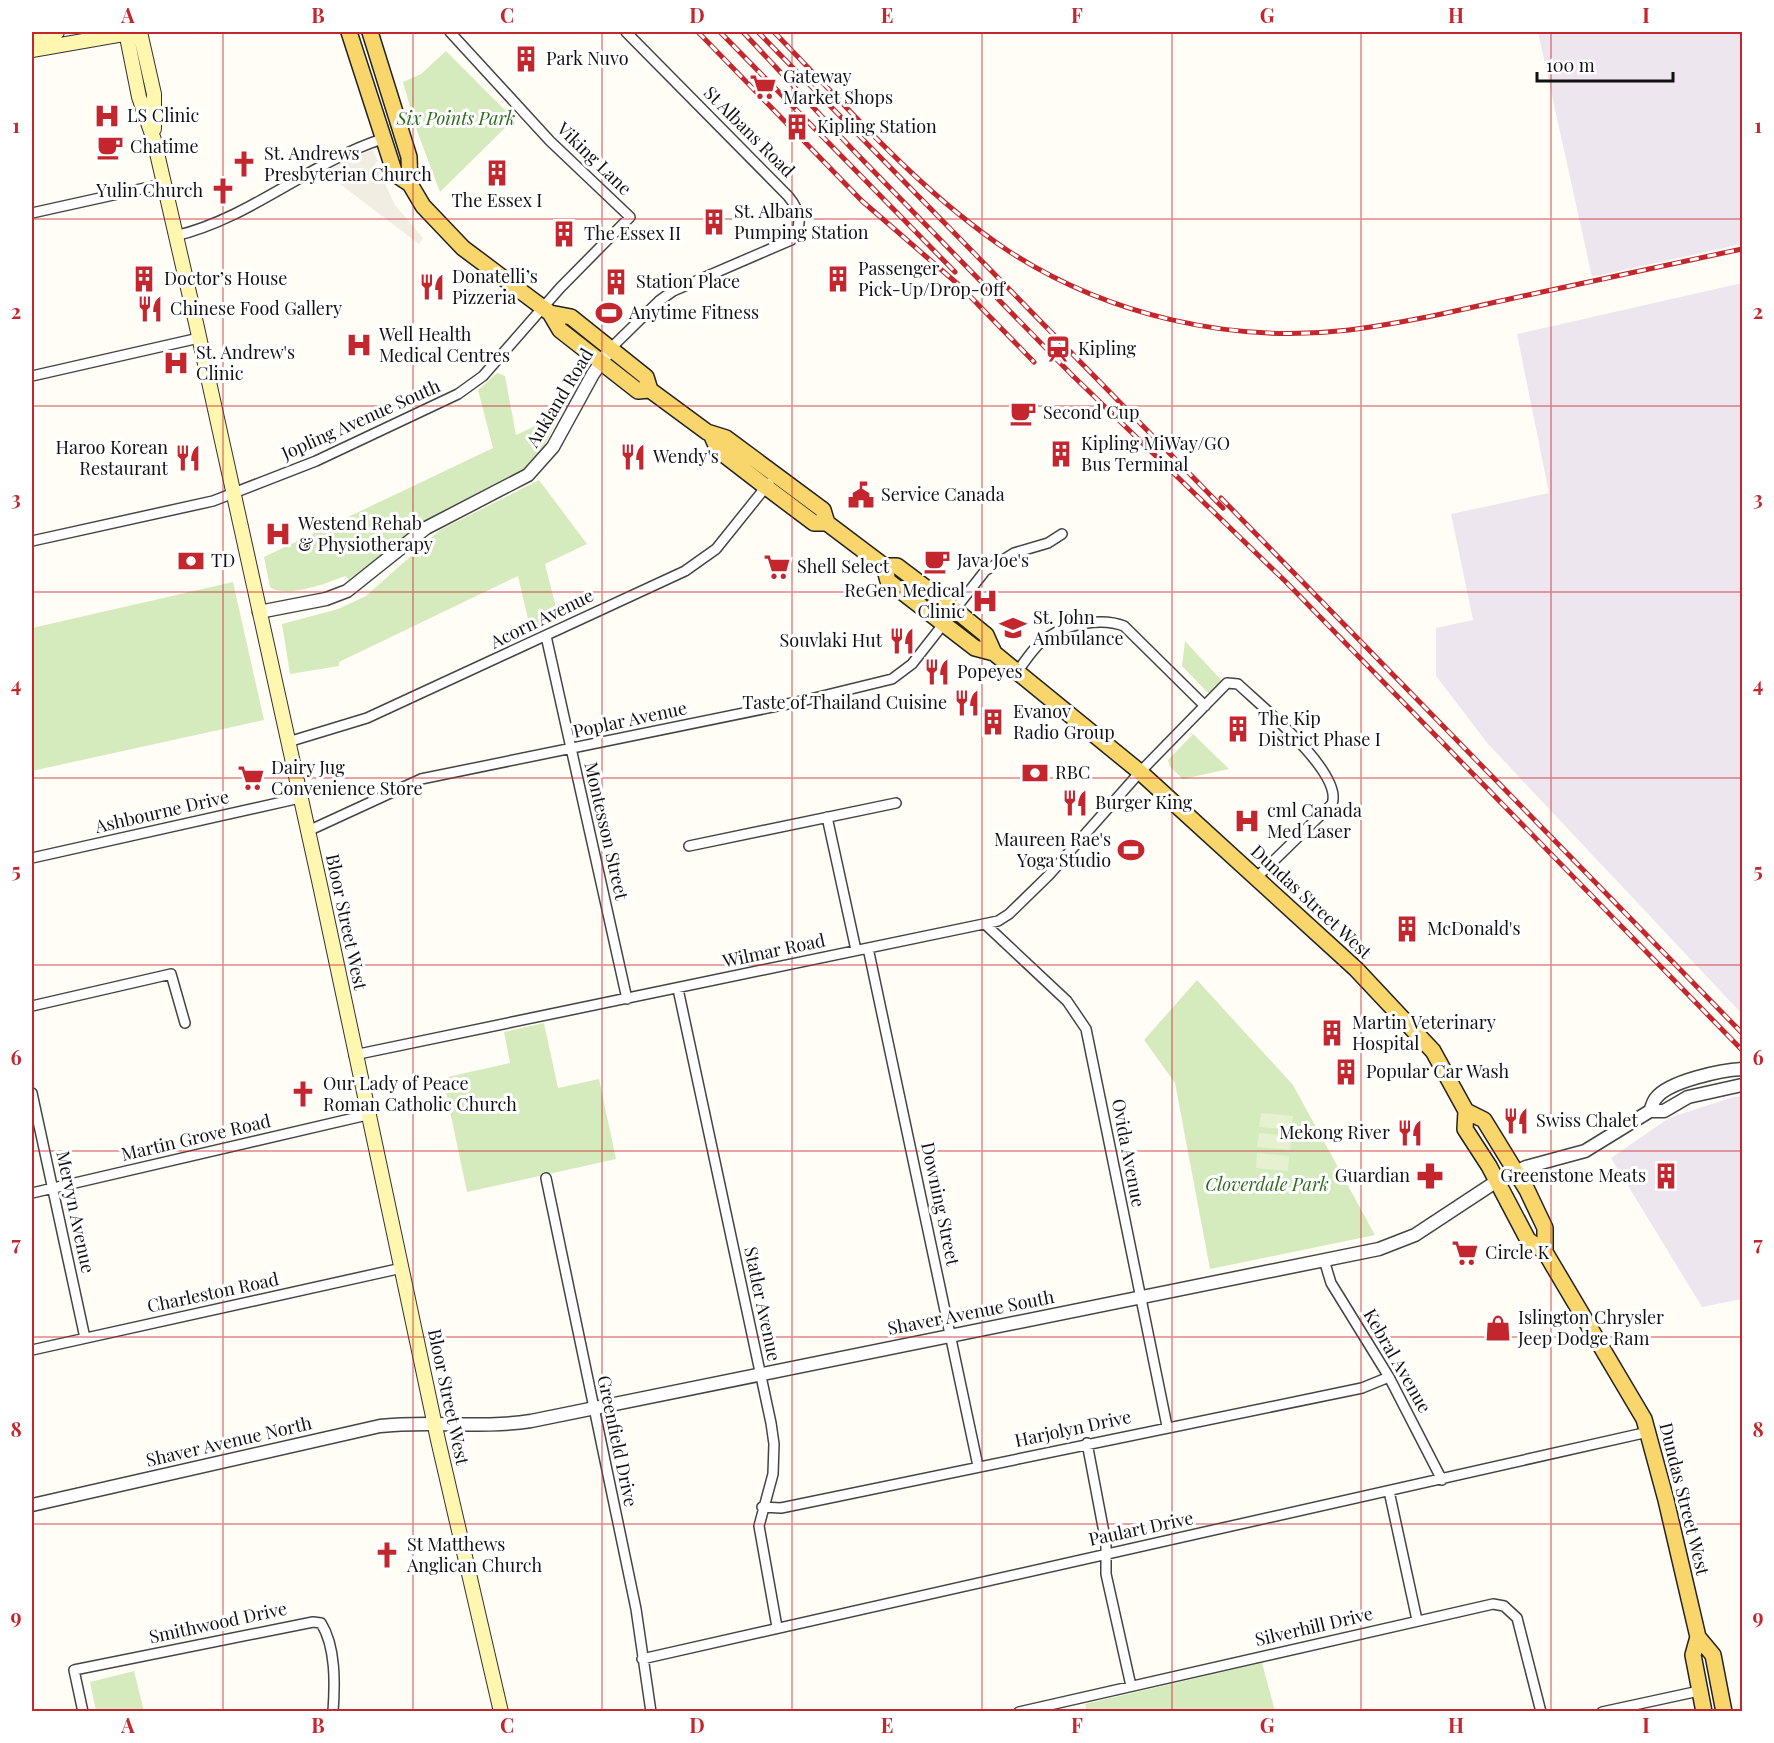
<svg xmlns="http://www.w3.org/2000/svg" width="1774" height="1743" viewBox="0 0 1774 1743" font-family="'Playfair Display',serif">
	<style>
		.industrial { fill: #eee6ef }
		.green { fill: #d5ebbd }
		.pitch { fill: #e6f2cf }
		.plaza { fill: #f1ede2 }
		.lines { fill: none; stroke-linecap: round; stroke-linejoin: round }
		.minor-casing { stroke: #444; stroke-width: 12 }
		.tertiary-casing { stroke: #444; stroke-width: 15 }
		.secondary-casing { stroke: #333; stroke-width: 16 }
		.primary-casing { stroke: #222; stroke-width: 18 }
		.minor { stroke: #fff; stroke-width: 9 }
		.tertiary { stroke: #fff; stroke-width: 12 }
		.secondary { stroke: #fff6b0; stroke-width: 14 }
		.primary { stroke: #f9d66b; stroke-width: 15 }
		.rail-casing { stroke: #c4262e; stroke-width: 5 }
		.rail { stroke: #fff; stroke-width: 3; stroke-dasharray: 9; stroke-linecap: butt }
		.grid { fill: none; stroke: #c4262e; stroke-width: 1.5; stroke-opacity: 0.55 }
		.labels { text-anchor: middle; stroke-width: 6; stroke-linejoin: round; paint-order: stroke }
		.poi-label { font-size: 18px; fill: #111; stroke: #fff; text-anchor: start }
		.park-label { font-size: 18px; font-style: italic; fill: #2f6b1f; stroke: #fff }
		.street-label { font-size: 18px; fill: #111; stroke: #fff }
		.neatline { fill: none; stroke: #c4262e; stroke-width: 2 }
		.grid-label { font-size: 20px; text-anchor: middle; font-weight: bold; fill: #c4262e }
	</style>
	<rect width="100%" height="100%" fill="#fffdf5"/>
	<!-- industrial -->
	<path class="industrial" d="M1538,32H1742V244L1592,277Z
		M1742,283V1014L1488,744L1436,676V628L1473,620L1451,514L1549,493L1517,334Z
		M1742,1096V1299L1702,1307L1611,1158L1669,1118L1730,1098Z"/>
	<!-- green -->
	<path class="green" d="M446,51L514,119L440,192L417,131L403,82L421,74Z
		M497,373L505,376L516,435L554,417L558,419L543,448L522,471L497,487L432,517L349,579L345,576C328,583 285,599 270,587L264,557L493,448L478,390Z
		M539,480L587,544L545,564L559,619L531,632L518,576L339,662V666L290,674L282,624L338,609L366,596L440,530Z
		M233,582L264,720L32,771V628Z
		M1185,641L1225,684L1211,696L1182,666Z
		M1193,734L1229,769L1183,779L1170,767L1168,760Z
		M1197,980L1293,1085L1375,1235L1210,1269L1175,1083L1144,1040Z
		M544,1023L558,1088L599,1079L616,1159L467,1192L443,1078L510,1063L504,1032Z
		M1262,1663L1275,1711H1087L1085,1704Z
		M134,1671L144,1711H96L90,1682Z"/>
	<!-- pitch -->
	<path class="pitch" d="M1261,1113L1293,1116L1291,1130L1259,1127Z
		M1259,1133L1291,1136L1290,1150L1257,1147Z
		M1257,1153L1289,1156L1288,1171L1256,1168Z"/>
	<!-- plaza -->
	<path class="plaza" d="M373,150L378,162L375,163L395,205L423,238L419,244L324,172L352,157Z"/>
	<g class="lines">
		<!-- minor casing -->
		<g class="minor-casing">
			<path id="minor" d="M32,213L163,184
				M175,236C251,218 309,163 382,139
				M611,348L659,301L673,291L791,240C804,225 800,210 788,196L626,32
				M32,376L199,338
				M32,541L213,501L316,461L458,394L483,376L560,288L630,217L550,141L450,32
				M546,636L627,999
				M1017,672C1026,660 1035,645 1048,637C1068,624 1102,617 1124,626L1205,706
				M288,742L367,718L685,571L716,549L769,483
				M827,817L856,950
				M308,831L421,779L802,701L892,679L912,664L985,571L1014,553L1048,543L1062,534
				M689,846L896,803
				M32,858L300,798
				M986,925L1067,1001L1086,1029L1167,1426
				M868,948L978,1466
				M678,989L771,1423L774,1444L773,1474L759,1526L777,1627
				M32,1006L171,974L185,1023
				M354,1055L998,921L1009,914L1049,875L1140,772L1227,683L1238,684C1260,705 1344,773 1332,804L1256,878
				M32,1093L85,1338
				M546,1178L636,1609L651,1712
				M32,1193L367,1115
				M1324,1260L1331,1283L1389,1377L1442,1480
				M32,1350L402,1268
				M1087,1443L1106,1543V1574L1131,1686
				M1389,1491L1417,1620
				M762,1507L781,1508L1362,1388L1389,1377
				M642,1659L1648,1432
				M83,1712L74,1670L313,1622L321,1623C336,1647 335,1684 333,1712
				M1019,1712L1493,1604L1504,1606L1517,1618L1541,1712
				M1602,1712L1699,1691"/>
		</g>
		<!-- tertiary casing -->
		<g class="tertiary-casing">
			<path id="tertiary" d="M259,612L326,599L347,591L426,528L528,475L553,447L593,374L606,355
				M1650,1111C1652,1107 1653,1101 1656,1098C1669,1081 1722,1070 1742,1069
				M32,1505L380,1426C430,1420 480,1429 531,1421L1379,1249L1415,1235L1497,1181L1526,1167L1585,1151L1650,1111H1664L1688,1097L1742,1085"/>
		</g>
		<!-- secondary casing -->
		<g class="secondary-casing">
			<path id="secondary" d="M126,32L139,97L154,140L196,323L320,885L438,1440L501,1712
				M140,32L154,94V129
				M32,40L57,32
				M32,50L135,32"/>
		</g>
		<!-- primary casing -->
		<g class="primary-casing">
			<path id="primary" d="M349,32L395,174L410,184L423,206L463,248L550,313L560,330L638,391L650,390
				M370,32L409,157L410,184
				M550,313L571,317L646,377L650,390L707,432L726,438L823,510L827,523L884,566L888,581L975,648L994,653L1140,772L1356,969L1433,1051L1466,1111L1465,1129L1489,1166L1528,1240L1545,1252L1644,1419L1666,1500L1698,1637L1713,1655L1724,1712
				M711,434L718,450L766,487L814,523H827
				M884,566H897L954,609L986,635L994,653
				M1466,1111L1484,1120L1527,1190L1545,1228V1252
				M1698,1637L1693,1655L1704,1712"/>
		</g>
		<!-- minor -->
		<use href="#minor" class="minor"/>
		<!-- tertiary -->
		<use href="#tertiary" class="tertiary"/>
		<!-- secondary -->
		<use href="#secondary" class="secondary"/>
		<!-- primary -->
		<use href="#primary" class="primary"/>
		<!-- rail casing -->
		<g class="rail-casing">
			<path id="rail" d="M698,32L862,201L960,286L1034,362
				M720,32L955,272
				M743,32L854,151L1070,373L1285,581L1742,1050
				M758,32L1223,508
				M774,32C847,107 919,191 1007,250C1106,315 1231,344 1349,330C1405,323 1460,310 1514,298C1590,282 1666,265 1742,249
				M1221,498L1742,1033"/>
		</g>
		<!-- rail -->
		<use href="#rail" class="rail"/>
	</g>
	<!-- grid -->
	<path class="grid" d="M223,32V1712M413,32V1712M602,32V1712M792,32V1712M982,32V1712M1172,32V1712M1361,32V1712M1551,32V1712M32,219H1742M32,406H1742M32,592H1742M32,778H1742M32,965H1742M32,1151H1742M32,1337H1742M32,1524H1742"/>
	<!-- icons -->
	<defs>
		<g id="building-bare" transform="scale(2.07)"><path d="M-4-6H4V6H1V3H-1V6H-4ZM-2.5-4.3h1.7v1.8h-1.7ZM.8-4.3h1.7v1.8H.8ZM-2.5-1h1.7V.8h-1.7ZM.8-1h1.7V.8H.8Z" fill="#c4262e" stroke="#fff" stroke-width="2.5" paint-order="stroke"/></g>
		<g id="supermarket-bare" transform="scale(2.07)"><path d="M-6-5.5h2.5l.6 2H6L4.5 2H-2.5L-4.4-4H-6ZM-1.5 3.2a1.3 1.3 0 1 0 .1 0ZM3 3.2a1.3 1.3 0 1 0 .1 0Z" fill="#c4262e" stroke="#fff" stroke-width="2.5" paint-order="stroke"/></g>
		<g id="hospital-bare" transform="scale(2.07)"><path d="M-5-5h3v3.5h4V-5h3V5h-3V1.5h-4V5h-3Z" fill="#c4262e" stroke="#fff" stroke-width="2.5" paint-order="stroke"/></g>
		<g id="cafe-bare" transform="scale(2.07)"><path d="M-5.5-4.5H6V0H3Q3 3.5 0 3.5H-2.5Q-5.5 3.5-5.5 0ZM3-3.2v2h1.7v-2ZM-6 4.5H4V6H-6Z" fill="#c4262e" stroke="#fff" stroke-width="2.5" paint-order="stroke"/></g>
		<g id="church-bare" transform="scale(2.07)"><path d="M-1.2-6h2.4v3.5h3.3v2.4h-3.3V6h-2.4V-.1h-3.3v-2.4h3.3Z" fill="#c4262e" stroke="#fff" stroke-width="2.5" paint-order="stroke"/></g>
		<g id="restaurant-bare" transform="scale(2.07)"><path d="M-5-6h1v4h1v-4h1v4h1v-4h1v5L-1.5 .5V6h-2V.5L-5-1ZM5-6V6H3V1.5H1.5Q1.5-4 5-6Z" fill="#c4262e" stroke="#fff" stroke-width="2.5" paint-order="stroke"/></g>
		<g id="stadium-bare" transform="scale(2.07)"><path d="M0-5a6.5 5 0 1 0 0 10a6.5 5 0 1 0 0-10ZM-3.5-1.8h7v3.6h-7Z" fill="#c4262e" stroke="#fff" stroke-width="2.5" paint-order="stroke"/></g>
		<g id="station-bare" transform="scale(2.07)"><path d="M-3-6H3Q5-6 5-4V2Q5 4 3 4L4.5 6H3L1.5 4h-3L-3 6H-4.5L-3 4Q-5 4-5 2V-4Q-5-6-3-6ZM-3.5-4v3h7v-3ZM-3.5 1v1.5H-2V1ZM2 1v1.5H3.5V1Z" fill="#c4262e" stroke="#fff" stroke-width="2.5" paint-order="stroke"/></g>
		<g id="civic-bare" transform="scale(2.07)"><path d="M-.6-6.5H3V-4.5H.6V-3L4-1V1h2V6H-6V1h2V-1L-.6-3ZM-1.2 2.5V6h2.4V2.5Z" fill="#c4262e" stroke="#fff" stroke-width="2.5" paint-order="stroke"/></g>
		<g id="bank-bare" transform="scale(2.07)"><path d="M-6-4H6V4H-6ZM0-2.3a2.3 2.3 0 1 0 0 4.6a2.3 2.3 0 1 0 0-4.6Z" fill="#c4262e" stroke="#fff" stroke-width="2.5" paint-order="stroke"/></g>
		<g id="university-bare" transform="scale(2.07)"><path d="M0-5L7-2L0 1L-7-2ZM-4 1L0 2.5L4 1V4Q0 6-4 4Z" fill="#c4262e" stroke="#fff" stroke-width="2.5" paint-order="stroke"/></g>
		<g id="pharmacy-bare" transform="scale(2.07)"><path d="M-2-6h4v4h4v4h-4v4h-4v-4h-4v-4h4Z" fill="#c4262e" stroke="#fff" stroke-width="2.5" paint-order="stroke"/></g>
		<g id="shop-bare" transform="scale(2.07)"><path d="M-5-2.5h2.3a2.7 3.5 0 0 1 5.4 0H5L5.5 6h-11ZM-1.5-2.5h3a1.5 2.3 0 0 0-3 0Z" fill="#c4262e" stroke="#fff" stroke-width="2.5" paint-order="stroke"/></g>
	</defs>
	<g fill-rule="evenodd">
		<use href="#building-bare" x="526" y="59"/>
		<use href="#supermarket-bare" x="763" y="87"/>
		<use href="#hospital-bare" x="107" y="116"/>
		<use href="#building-bare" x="797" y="127"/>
		<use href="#cafe-bare" x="110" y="147"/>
		<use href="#church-bare" x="244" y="164"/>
		<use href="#building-bare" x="497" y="173"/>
		<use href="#church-bare" x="223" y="191"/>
		<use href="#building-bare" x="714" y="222"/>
		<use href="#building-bare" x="564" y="234"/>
		<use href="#building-bare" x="144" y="279"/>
		<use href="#building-bare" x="838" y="279"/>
		<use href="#building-bare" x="616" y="282"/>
		<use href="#restaurant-bare" x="432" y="287"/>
		<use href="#restaurant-bare" x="150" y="309"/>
		<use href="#stadium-bare" x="609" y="313"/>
		<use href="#hospital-bare" x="359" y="345"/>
		<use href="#station-bare" x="1058" y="349"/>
		<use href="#hospital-bare" x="176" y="363"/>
		<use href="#cafe-bare" x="1023" y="413"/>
		<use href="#building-bare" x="1061" y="454"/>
		<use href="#restaurant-bare" x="633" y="457"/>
		<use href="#restaurant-bare" x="188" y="458"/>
		<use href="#civic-bare" x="861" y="495"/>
		<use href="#hospital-bare" x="278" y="534"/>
		<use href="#bank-bare" x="191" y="561"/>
		<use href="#cafe-bare" x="937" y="561"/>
		<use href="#supermarket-bare" x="777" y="567"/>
		<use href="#hospital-bare" x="985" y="601"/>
		<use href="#university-bare" x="1013" y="628"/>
		<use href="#restaurant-bare" x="902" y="641"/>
		<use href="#restaurant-bare" x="937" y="672"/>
		<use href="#restaurant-bare" x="967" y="703"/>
		<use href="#building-bare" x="993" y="722"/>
		<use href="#building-bare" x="1238" y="729"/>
		<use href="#bank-bare" x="1035" y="773"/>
		<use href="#supermarket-bare" x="251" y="778"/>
		<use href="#restaurant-bare" x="1075" y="803"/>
		<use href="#hospital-bare" x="1247" y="821"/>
		<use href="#stadium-bare" x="1131" y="850"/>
		<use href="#building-bare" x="1407" y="929"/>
		<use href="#building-bare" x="1332" y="1033"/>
		<use href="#building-bare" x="1346" y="1072"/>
		<use href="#church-bare" x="303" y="1094"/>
		<use href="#restaurant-bare" x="1516" y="1121"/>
		<use href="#restaurant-bare" x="1410" y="1133"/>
		<use href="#pharmacy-bare" x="1430" y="1176"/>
		<use href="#building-bare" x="1666" y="1176"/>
		<use href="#supermarket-bare" x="1465" y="1253"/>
		<use href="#shop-bare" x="1498" y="1328"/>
		<use href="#church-bare" x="387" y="1555"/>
	</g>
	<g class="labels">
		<!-- poi labels -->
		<g class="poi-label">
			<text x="546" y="65">Park Nuvo</text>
			<text x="783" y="83">Gateway<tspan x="783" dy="21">Market Shops</tspan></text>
			<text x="127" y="122">LS Clinic</text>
			<text x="817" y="133">Kipling Station</text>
			<text x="130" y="153">Chatime</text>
			<text x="264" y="160">St. Andrews<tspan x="264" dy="21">Presbyterian Church</tspan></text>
			<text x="203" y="197" text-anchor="end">Yulin Church</text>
			<text x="497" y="207" text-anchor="middle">The Essex I</text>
			<text x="734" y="218">St. Albans<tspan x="734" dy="21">Pumping Station</tspan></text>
			<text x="584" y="240">The Essex II</text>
			<text x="858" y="275">Passenger<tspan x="858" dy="21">Pick-Up/Drop-Off</tspan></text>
			<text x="452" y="283">Donatelli’s<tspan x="452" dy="21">Pizzeria</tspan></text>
			<text x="164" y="285">Doctor’s House</text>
			<text x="636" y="288">Station Place</text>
			<text x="170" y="315">Chinese Food Gallery</text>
			<text x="629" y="319">Anytime Fitness</text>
			<text x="379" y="341">Well Health<tspan x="379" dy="21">Medical Centres</tspan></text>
			<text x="1078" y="355">Kipling</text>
			<text x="196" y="359">St. Andrew's<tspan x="196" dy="21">Clinic</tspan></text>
			<text x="1043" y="419">Second Cup</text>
			<text x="1081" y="450">Kipling MiWay/GO<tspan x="1081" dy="21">Bus Terminal</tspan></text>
			<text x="168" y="454" text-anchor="end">Haroo Korean<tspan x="168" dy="21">Restaurant</tspan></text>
			<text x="653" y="463">Wendy's</text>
			<text x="881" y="501">Service Canada</text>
			<text x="298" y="530">Westend Rehab<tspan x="298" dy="21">&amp; Physiotherapy</tspan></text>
			<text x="211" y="567">TD</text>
			<text x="957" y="567">Java Joe's</text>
			<text x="797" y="573">Shell Select</text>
			<text x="965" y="597" text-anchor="end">ReGen Medical<tspan x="965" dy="21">Clinic</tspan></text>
			<text x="1033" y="624">St. John<tspan x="1033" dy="21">Ambulance</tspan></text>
			<text x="882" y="647" text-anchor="end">Souvlaki Hut</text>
			<text x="957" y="678">Popeyes</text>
			<text x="947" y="709" text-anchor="end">Taste of Thailand Cuisine</text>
			<text x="1013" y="718">Evanov<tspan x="1013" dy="21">Radio Group</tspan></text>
			<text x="1258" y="725">The Kip<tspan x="1258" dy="21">District Phase I</tspan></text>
			<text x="271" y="774">Dairy Jug<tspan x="271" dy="21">Convenience Store</tspan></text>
			<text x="1055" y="779">RBC</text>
			<text x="1095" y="809">Burger King</text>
			<text x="1267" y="817">cml Canada<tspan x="1267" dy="21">Med Laser</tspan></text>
			<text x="1111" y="846" text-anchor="end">Maureen Rae's<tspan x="1111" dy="21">Yoga Studio</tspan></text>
			<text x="1427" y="935">McDonald's</text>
			<text x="1352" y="1029">Martin Veterinary<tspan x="1352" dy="21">Hospital</tspan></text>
			<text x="1366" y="1078">Popular Car Wash</text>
			<text x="323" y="1090">Our Lady of Peace<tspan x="323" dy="21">Roman Catholic Church</tspan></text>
			<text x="1536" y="1127">Swiss Chalet</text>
			<text x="1390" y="1139" text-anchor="end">Mekong River</text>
			<text x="1410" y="1182" text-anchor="end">Guardian</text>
			<text x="1646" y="1182" text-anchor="end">Greenstone Meats</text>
			<text x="1485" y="1259">Circle K</text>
			<text x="1518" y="1324">Islington Chrysler<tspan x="1518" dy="21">Jeep Dodge Ram</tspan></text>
			<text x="407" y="1551">St Matthews<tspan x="407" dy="21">Anglican Church</tspan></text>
		</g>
		<!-- park labels -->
		<g class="park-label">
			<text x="456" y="125">Six Points Park</text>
			<text x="1267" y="1191">Cloverdale Park</text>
		</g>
		<!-- street labels -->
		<g class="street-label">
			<text transform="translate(749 132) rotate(45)" y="6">St Albans Road</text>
			<text transform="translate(594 159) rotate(44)" y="6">Viking Lane</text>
			<text transform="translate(560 398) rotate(-59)" y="6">Aukland Road</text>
			<text transform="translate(361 420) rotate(-24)" y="6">Jopling Avenue South</text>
			<text transform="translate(542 619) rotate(-26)" y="6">Acorn Avenue</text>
			<text transform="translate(630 720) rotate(-12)" y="6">Poplar Avenue</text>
			<text transform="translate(162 812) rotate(-13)" y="6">Ashbourne Drive</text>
			<text transform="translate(606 831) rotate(77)" y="6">Montesson Street</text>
			<text transform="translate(1311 902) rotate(43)" y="6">Dundas Street West</text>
			<text transform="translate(346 922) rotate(78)" y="6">Bloor Street West</text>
			<text transform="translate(774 951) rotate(-12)" y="6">Wilmar Road</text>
			<text transform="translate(196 1138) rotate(-13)" y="6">Martin Grove Road</text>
			<text transform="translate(1128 1153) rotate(79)" y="6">Ovida Avenue</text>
			<text transform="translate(940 1204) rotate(78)" y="6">Downing Street</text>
			<text transform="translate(75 1212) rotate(78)" y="6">Mervyn Avenue</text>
			<text transform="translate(213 1293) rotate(-12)" y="6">Charleston Road</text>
			<text transform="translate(762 1304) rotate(78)" y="6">Statler Avenue</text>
			<text transform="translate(971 1313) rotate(-11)" y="6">Shaver Avenue South</text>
			<text transform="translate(1397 1361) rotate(60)" y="6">Kebral Avenue</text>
			<text transform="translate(448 1397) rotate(78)" y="6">Bloor Street West</text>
			<text transform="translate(1073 1429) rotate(-12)" y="6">Harjolyn Drive</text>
			<text transform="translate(617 1441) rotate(78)" y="6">Greenfield Drive</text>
			<text transform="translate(229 1442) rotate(-13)" y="6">Shaver Avenue North</text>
			<text transform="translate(1684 1499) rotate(76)" y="6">Dundas Street West</text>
			<text transform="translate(1141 1529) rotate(-12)" y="6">Paulart Drive</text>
			<text transform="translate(218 1623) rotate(-12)" y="6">Smithwood Drive</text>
			<text transform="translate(1314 1627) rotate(-13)" y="6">Silverhill Drive</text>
		</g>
	</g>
	<!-- border -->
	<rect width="1774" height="1743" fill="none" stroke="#ffffff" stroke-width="66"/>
	<!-- scale -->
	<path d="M1537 72v9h136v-9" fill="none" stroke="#111111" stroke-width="3"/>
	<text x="1546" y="72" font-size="18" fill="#111111" stroke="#ffffff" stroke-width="4.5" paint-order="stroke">100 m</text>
	<rect x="33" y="33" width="1708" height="1677" class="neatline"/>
	<g class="grid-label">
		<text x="128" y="23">A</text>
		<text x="318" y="23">B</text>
		<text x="507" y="23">C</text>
		<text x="697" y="23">D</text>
		<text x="887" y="23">E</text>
		<text x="1077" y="23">F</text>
		<text x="1267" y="23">G</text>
		<text x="1456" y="23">H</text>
		<text x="1646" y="23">I</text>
		<text x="16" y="133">1</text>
		<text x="1758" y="133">1</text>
		<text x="16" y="319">2</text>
		<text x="1758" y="319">2</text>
		<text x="16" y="506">3</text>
		<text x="1758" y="506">3</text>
		<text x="16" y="692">4</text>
		<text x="1758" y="692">4</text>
		<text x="16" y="878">5</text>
		<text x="1758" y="878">5</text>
		<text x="16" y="1065">6</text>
		<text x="1758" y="1065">6</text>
		<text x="16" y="1251">7</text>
		<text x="1758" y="1251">7</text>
		<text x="16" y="1437">8</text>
		<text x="1758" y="1437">8</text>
		<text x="16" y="1624">9</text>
		<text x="1758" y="1624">9</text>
		<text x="128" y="1733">A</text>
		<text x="318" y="1733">B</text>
		<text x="507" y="1733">C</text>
		<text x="697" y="1733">D</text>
		<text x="887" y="1733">E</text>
		<text x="1077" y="1733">F</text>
		<text x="1267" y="1733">G</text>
		<text x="1456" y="1733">H</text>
		<text x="1646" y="1733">I</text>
	</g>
</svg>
